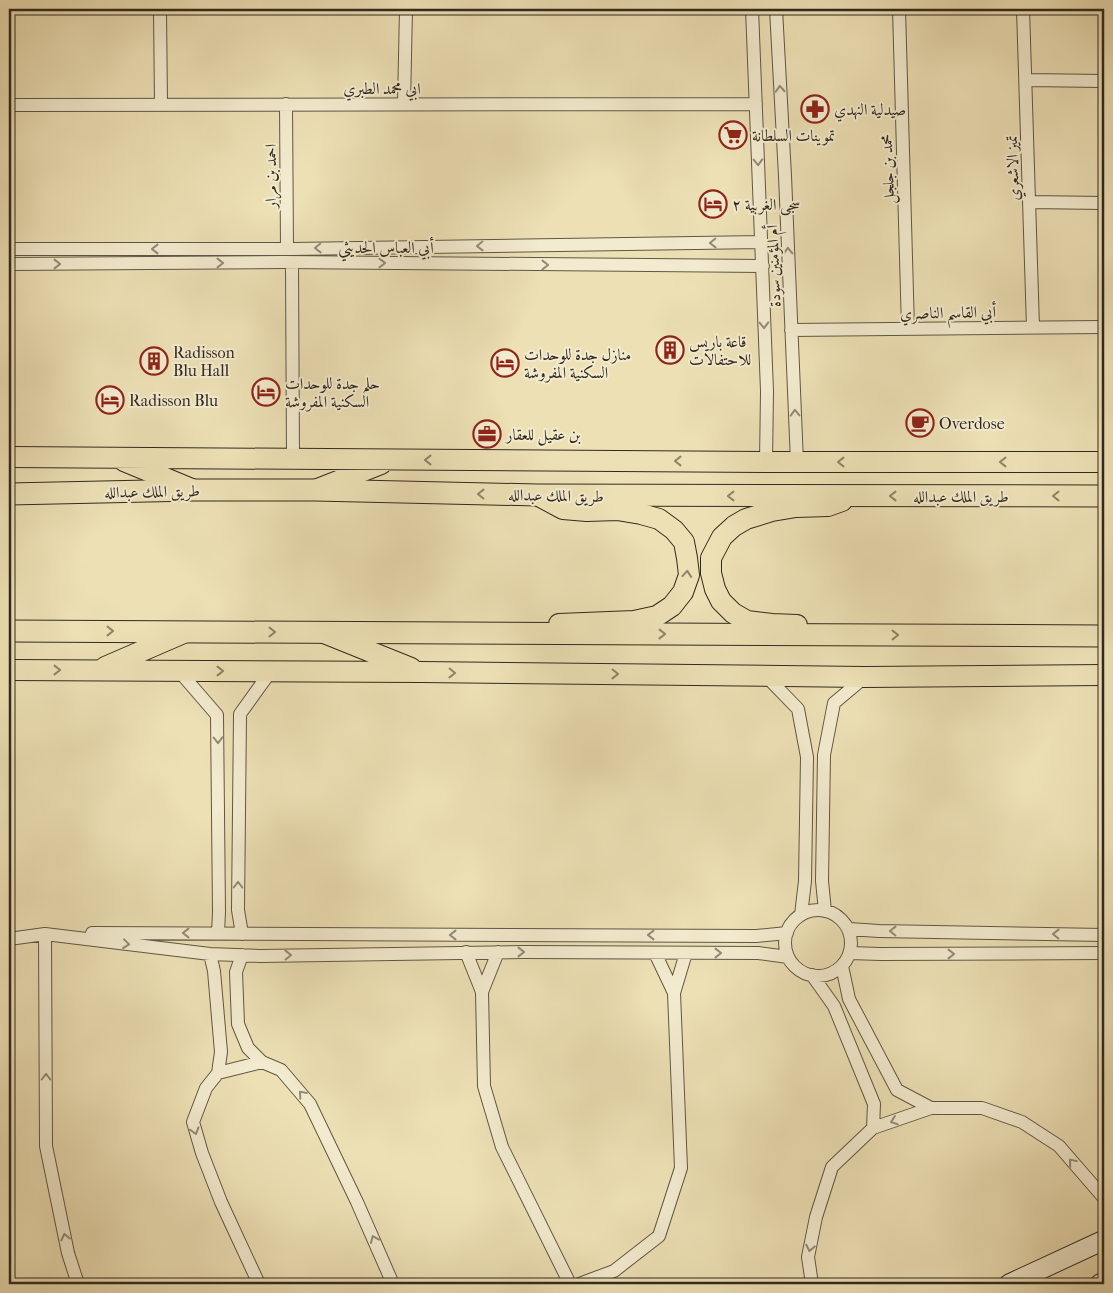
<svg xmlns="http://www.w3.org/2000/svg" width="1113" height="1293" viewBox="0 0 1113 1293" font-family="'IM FELL French Canon',Amiri,serif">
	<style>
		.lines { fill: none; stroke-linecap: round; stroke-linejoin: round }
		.minor-casing { stroke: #605744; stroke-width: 14 }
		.secondary-casing { stroke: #31291f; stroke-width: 21 }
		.primary-casing { stroke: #31291f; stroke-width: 22 }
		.trunk-casing { stroke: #31291f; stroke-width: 23 }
		.minor { stroke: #f3ebcf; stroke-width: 12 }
		.secondary { stroke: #f3ebcf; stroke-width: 19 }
		.primary { stroke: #ede0b5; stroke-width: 20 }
		.trunk { stroke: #ede0b5; stroke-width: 21 }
		.oneway { stroke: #928a77 }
		.oneway2 { stroke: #8f846a }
		.labels { text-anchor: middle; stroke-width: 4; stroke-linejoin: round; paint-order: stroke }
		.street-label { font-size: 16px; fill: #31291f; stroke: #f3ebcf }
		.poi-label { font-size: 16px; fill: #31291f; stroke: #f3ebcf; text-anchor: start }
	</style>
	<rect width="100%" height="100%" fill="#ede0b5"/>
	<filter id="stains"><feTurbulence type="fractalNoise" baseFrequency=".004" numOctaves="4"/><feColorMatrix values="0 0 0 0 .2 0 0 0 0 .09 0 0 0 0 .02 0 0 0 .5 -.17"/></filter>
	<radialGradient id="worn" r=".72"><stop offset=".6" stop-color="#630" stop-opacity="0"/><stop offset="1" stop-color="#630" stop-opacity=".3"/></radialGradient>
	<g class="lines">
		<!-- minor casing -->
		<g class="minor-casing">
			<path id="minor" d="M160,9L161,105
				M752,9L767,391L766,462
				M776,9L785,176L797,462
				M899,9L908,329
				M1023,9L1033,327
				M1026,80L1104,81
				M286,104L287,249
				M404,104L406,9
				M9,105L756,104
				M1029,202L1104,203
				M9,249H292L762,242
				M292,263L293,459
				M9,264L284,262L763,266
				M791,330L1104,327
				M179,671L217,715L219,912L218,933
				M766,676L798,709L807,757L805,881L801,915
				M785 943a33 33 0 1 1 66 0a33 33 0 1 1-66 0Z
				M825,911L822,881L824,755L834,703L865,677
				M849,929L879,931L1104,935
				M92,933L756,936L787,933
				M45,934L46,1146L68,1253L78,1284
				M242,934L238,910L240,714L271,671
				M9,939L45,934L210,954L260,956L523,952L758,953L788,957
				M466,952L482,992L484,1086L502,1147L570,1284
				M655,953L674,993
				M850,953L880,954L1104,953
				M210,954L214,971L221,1052L218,1073
				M242,955L236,972L238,1024L248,1048L262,1062
				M842,966L849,999L897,1090L931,1108
				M812,975L834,1006L874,1104L873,1128
				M482,992L498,952
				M259,1284L221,1202L202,1153L193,1122L206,1088L218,1073L262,1062L281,1070L310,1104L357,1202L393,1284
				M579,1284L614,1271L659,1236L681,1168L674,993L686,953
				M812,1284L808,1257L816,1217L832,1167L873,1128L931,1108H982L1022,1122L1059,1146L1104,1198"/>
		</g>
		<!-- secondary casing -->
		<g class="secondary-casing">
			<path id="secondary" d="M1009,1284L1104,1240
				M1100,1284L1104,1282"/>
		</g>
		<!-- primary casing -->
		<g class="primary-casing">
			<path id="primary" d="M9,457L766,462H1104
				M124,461L194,490
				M315,490L381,464
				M537,495L563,509L587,511L617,510L641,514L659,519L674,530L684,542L687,558L689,575L683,592L672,606L657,616L634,621L559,624
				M797,625L772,624L747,621L733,613L721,601L715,589L711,573V558L722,537L734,526L746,519L772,511L796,507L828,506L842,501
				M324,633L411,668
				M105,667L186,632
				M9,670L421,672L865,677L1104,675"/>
		</g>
		<!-- trunk casing -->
		<g class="trunk-casing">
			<path id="trunk" d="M9,494L194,490H315L537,495L1104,496
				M9,631L1104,636"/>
		</g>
		<!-- minor -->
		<use href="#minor" class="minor"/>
		<!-- secondary -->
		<use href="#secondary" class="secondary"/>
		<!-- primary -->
		<use href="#primary" class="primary"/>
		<!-- trunk -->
		<use href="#trunk" class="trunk"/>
	</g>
	<!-- one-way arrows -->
	<defs><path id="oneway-chevron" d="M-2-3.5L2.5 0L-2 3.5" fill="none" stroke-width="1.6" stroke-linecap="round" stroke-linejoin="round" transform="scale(1.25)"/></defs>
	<g class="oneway">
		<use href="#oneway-chevron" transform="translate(780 89) rotate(-93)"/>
		<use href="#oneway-chevron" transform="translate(758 162) rotate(88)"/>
		<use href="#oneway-chevron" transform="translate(713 243) rotate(179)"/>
		<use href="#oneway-chevron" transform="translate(480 246) rotate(179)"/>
		<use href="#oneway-chevron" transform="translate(318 248) rotate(179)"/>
		<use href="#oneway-chevron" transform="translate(155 249) rotate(180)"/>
		<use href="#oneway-chevron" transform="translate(788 251) rotate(-92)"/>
		<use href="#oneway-chevron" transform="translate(220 263)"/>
		<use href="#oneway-chevron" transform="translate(382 263)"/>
		<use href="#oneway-chevron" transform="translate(57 264)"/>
		<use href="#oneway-chevron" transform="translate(545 265)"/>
		<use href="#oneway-chevron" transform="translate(764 325) rotate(88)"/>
		<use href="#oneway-chevron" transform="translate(795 413) rotate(-92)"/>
		<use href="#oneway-chevron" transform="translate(218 740) rotate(89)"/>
		<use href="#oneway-chevron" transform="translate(238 885) rotate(-90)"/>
		<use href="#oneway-chevron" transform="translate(893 931) rotate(-179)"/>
		<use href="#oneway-chevron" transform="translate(186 933) rotate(180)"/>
		<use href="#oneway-chevron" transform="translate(1056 934) rotate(-179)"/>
		<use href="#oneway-chevron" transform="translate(453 935) rotate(-180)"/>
		<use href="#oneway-chevron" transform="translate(651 935) rotate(-180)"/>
		<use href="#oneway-chevron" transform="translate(126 944) rotate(7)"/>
		<use href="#oneway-chevron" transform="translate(521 952)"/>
		<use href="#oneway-chevron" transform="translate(718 953)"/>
		<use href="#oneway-chevron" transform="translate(951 954)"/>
		<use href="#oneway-chevron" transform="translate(288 955) rotate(-1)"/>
		<use href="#oneway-chevron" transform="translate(46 1077) rotate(-90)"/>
		<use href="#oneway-chevron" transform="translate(302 1094) rotate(-131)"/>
		<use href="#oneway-chevron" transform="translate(894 1121) rotate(161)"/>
		<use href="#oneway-chevron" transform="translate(195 1131) rotate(74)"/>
		<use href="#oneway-chevron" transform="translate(1072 1162) rotate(-130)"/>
		<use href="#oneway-chevron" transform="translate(65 1237) rotate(-102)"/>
		<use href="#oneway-chevron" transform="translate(374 1239) rotate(-113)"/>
		<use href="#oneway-chevron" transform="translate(810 1248) rotate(101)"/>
	</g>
	<g class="oneway2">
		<use href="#oneway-chevron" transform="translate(428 460) rotate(-180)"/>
		<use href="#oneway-chevron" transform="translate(678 461) rotate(-180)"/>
		<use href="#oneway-chevron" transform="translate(841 462) rotate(180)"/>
		<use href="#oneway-chevron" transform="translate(1003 462) rotate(180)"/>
		<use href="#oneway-chevron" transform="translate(481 494) rotate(-179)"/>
		<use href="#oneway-chevron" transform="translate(731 496) rotate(-180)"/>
		<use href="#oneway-chevron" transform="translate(893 496) rotate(180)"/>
		<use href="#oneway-chevron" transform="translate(1056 496) rotate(180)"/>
		<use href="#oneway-chevron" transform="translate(687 574) rotate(-85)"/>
		<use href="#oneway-chevron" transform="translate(110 631)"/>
		<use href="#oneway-chevron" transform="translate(272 632)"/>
		<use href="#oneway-chevron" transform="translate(662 634)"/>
		<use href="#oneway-chevron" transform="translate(895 635)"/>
		<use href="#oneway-chevron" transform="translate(57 670)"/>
		<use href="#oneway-chevron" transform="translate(220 671)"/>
		<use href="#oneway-chevron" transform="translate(452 673) rotate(1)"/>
		<use href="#oneway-chevron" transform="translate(615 674) rotate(1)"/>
	</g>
	<!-- icons -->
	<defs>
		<g id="pharmacy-ring" transform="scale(1.4375)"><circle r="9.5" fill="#f3ebcf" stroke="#8f2418" stroke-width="1.5"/><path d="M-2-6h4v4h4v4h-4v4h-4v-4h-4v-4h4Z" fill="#8f2418"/></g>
		<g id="supermarket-ring" transform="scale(1.4375)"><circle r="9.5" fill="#f3ebcf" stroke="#8f2418" stroke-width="1.5"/><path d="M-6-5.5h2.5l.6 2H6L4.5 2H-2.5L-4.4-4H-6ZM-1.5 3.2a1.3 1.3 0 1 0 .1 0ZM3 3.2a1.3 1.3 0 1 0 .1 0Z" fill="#8f2418"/></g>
		<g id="hotel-ring" transform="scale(1.4375)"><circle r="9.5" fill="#f3ebcf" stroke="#8f2418" stroke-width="1.5"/><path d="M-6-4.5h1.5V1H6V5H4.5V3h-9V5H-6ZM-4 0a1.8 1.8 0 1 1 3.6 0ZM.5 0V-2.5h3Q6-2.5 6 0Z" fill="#8f2418"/></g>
		<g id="building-ring" transform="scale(1.4375)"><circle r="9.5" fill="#f3ebcf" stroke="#8f2418" stroke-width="1.5"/><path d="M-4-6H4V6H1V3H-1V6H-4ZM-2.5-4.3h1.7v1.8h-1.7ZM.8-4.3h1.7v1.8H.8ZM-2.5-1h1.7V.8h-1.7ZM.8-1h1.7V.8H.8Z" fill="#8f2418"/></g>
		<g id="cafe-ring" transform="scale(1.4375)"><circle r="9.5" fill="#f3ebcf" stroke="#8f2418" stroke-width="1.5"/><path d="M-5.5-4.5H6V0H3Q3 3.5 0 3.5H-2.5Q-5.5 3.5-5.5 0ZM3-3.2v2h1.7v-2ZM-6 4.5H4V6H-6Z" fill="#8f2418"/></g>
		<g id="office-ring" transform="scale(1.4375)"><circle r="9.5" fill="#f3ebcf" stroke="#8f2418" stroke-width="1.5"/><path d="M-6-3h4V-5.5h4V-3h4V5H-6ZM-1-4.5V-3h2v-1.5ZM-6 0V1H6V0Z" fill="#8f2418"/></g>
	</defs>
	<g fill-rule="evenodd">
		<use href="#pharmacy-ring" x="815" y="109"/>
		<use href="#supermarket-ring" x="733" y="135"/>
		<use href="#hotel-ring" x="713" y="204"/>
		<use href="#building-ring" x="670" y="350"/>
		<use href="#building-ring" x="154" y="361"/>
		<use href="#hotel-ring" x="505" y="363"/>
		<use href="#hotel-ring" x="266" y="392"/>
		<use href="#hotel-ring" x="110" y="400"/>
		<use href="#cafe-ring" x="920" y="423"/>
		<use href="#office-ring" x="487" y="434"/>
	</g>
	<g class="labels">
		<!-- street labels -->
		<g class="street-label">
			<text x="382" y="94">ابي محمد الطبري</text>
			<text transform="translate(1012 168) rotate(-92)" y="6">تميز الاشعري</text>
			<text transform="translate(887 169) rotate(-92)" y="6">محمد بن جلجل</text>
			<text transform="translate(270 176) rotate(-90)" y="6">احمد بن مرار</text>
			<text x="386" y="253">أبي العباس الحديثي</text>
			<text transform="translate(773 266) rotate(-92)" y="6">أم المؤمنين سودة</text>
			<text transform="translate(948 312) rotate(-1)" y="6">أبي القاسم الناصري</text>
			<text transform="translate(152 491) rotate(-1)" y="6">طريق الملك عبدالله</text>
			<text transform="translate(556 495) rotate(1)" y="6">طريق الملك عبدالله</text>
			<text x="961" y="502">طريق الملك عبدالله</text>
		</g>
		<!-- poi labels -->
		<g class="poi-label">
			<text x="834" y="115">صيدلية النهدي</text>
			<text x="752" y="141">تموينات السلطانة</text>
			<text x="732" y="210">سجى الغربية ٢</text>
			<text x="689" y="347">قاعة باريس<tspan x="689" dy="18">للاحتفالات</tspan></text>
			<text x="173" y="358">Radisson<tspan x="173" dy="18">Blu Hall</tspan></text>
			<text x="524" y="360">منازل جدة للوحدات<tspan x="524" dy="18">السكنية المفروشة</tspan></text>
			<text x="285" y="389">حلم جدة للوحدات<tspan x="285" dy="18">السكنية المفروشة</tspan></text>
			<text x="129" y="406">Radisson Blu</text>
			<text x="939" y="429">Overdose</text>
			<text x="506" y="440">بن عقيل للعقار</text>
		</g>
	</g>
	<!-- margin -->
	<rect width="1113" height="1293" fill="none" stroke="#ede0b5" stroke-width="30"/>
	<rect x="10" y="10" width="1093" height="1273" fill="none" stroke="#31291f" stroke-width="2.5"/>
	<rect x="15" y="15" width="1083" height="1263" fill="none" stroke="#31291f"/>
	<rect width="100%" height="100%" filter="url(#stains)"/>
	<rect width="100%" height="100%" fill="url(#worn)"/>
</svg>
